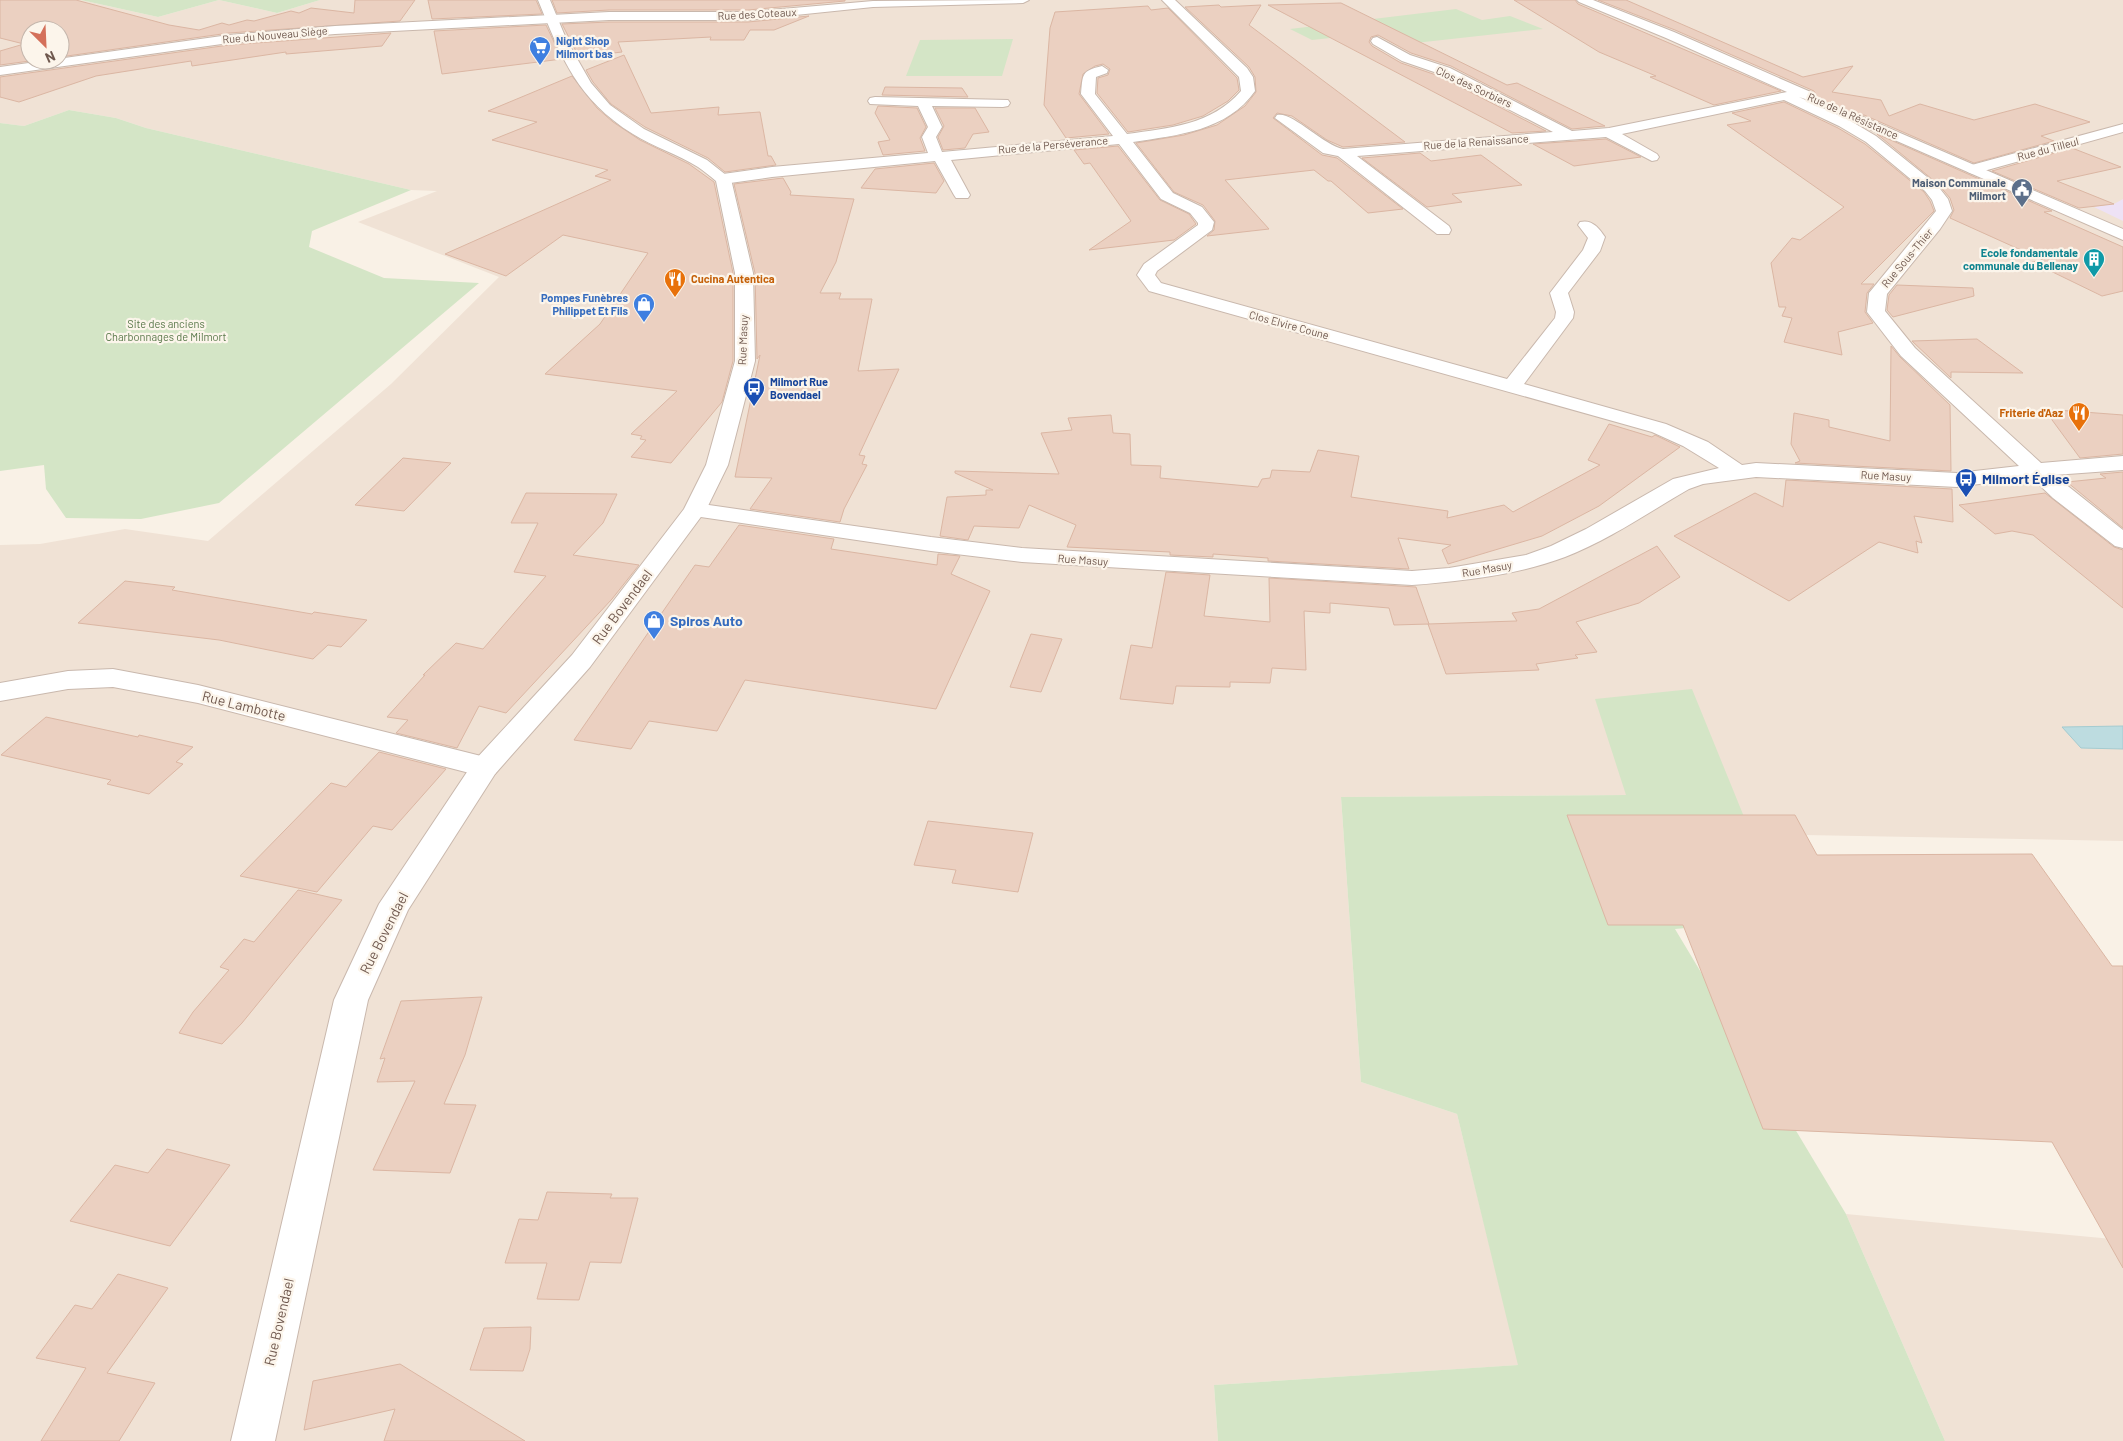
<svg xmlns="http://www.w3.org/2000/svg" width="2123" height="1441" viewBox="0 0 2123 1441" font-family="Barlow,sans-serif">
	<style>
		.residential { fill: #f0e2d5; fill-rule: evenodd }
		.education { fill: #eee2f5 }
		.green { fill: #d4e5c6 }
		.water { fill: #bddce0; stroke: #a4cbd0 }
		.building { fill: #ebd0c1; stroke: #dbb6a3 }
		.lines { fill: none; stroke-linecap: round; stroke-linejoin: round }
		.minor-casing { stroke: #c9b8ad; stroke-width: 2 }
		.tertiary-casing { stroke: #c9b8ad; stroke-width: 2 }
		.minor { fill: #fff; fill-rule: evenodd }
		.tertiary { fill: #fff; fill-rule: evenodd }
		.labels { text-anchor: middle; stroke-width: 4.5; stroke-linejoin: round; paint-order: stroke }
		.far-street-label { font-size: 11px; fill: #6f584e; stroke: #fcf5eb }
		.far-shop-label { font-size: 11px; font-weight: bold; fill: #366cbe; stroke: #fcf5eb; text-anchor: start }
		.far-service-label { font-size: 11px; font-weight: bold; fill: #4e5e75; stroke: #fcf5eb; text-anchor: end }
		.far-culture-label { font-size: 11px; font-weight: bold; fill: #0d838f; stroke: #fcf5eb; text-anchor: end }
		.far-food-label { font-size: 11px; font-weight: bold; fill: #c56008; stroke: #fcf5eb; text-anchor: start }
		.far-park-label { font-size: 11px; fill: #5a794b; stroke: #fcf5eb }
		.far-transit-label { font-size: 11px; font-weight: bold; fill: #164399; stroke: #fcf5eb; text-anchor: start }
		.transit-label { font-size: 14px; font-weight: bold; fill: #164399; stroke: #fcf5eb; text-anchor: start }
		.street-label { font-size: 14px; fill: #6f584e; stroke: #fcf5eb }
		.shop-label { font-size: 14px; font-weight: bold; fill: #366cbe; stroke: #fcf5eb; text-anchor: start }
	</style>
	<rect width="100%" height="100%" fill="#f9f1e6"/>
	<!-- residential -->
	<path class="residential" d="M0,0H81L158,17L219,0L277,13L320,0H2123V841L1751,834L1627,795L1341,797L1361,1082L1457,1114L1519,1365L1214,1385L1218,1441H0V545L40,544L125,529L208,541L391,384L499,277L358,222L437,191L411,190L146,128L116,118L69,110L24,126L0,123ZM30,30H60V60H30Z
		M1846,1214L2123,1240V1441H1945Z"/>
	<!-- education -->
	<path class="education" d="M2123,199V221L2094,207L2114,204Z"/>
	<!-- green -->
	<path class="green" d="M81,0H320L277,13L219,0L158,17Z
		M1456,9L1482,20L1510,16L1543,29L1406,44L1376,33L1312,40L1290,29Z
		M1013,39L1002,76H906L920,40Z
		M69,110L116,118L146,128L411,190L312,231L309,247L384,278L479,283L219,503L141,519L66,518L46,489L44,465L0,471V123L24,126Z
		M1692,689L1751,834L1741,923L1675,929L1846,1214L1945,1441H1218L1214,1385L1518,1365L1457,1114L1361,1082L1341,797L1626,795L1595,699Z"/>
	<!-- water -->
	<path class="water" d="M2123,726V749L2081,748L2062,727Z"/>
	<!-- building -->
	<path class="building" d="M0,0H76L169,25L199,30L222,23L229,25L247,20L254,21L291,11L299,13L311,8L354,13L355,0H415L400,21L229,33L60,57V30H30V60H37L0,65V51L24,44L0,38Z
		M428,0H536L542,14L432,19Z
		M552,0H845V1L748,10H609L557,13Z
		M1514,0H1575L1578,4L1781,91L1714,105L1650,77L1656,76L1599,52Z
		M1598,0H1626L1803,77L1853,66L1832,92L1881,100L1889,116L1920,104L1974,120L2035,104L2090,122L2041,136L2054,141L1974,163L1864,115L1858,116L1854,121L1812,101L1817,97L1814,91L1675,30Z
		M1341,3L1507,85L1517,83L1605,126L1572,129L1451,66L1411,53L1378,35L1371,37L1369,42L1372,46L1401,63L1439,76L1546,131L1512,133L1268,5Z
		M1219,5L1221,7L1261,5L1249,25L1405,142L1343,147L1327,140L1292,116L1277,113L1273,118L1322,155L1337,158L1403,209L1368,213L1331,181H1328L1314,170L1225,180L1269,229L1207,236L1214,230L1215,221L1203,205L1174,192L1136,143L1184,135L1217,125L1245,106L1256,92L1255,77L1249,67L1185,7Z
		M1148,6L1151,10L1168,8L1237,78L1239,90L1228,101L1203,116L1173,125L1128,132L1097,93L1098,78L1108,75L1110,69L1103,64L1095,66L1083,74L1079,94L1109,134L1066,138L1044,105L1050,28L1055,12Z
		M809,16L774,30H750L744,40H710L711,37L618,42L622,52L579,57L562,24L609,22H748Z
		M546,25L562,59L442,74L434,31Z
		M391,33L382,46L286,54V52L192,66L191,61L96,76L19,102L0,97V77L229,45Z
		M624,55L651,113L719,107L718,115L760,112L768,156H771L776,165L725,172L708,158L645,127L611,104L593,82L586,70Z
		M572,76L597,108L613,122L640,140L689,164L714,182L733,273V361L722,402L671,463L631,457L646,440L640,439L642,436L631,434L677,391L545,374L600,324L648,253L563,235L506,276L445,254L611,180L595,176L608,170L492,140L537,122L488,111Z
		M885,87L962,88L968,97L882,95Z
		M1784,102L1838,128L1865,144L1924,192L1930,201L1934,211L1861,284H1874L1867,293L1865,312L1873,323L1838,332L1842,355L1784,342L1792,318L1782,316L1786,307H1779L1771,263L1792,238L1800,240L1844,207L1727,125L1751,121L1732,113Z
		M878,106L917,108L926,127L920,138L925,151L883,155L878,142L890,140L875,113Z
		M935,108H975L989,132L973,134L965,148L943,150L938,137L944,126Z
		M1877,134L2052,211L2044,212L2123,247V291L2102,296L2032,262L2043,260L1950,218L1954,210L1950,198L1938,184Z
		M1606,139L1641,157L1574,166L1533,144Z
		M1118,146L1160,200L1189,214L1196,224L1174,240L1089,250L1131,221L1090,163L1084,164L1074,150Z
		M2072,148L2121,167L2057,181L2114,204L2079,208L1992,171Z
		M1420,153L1431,161L1481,155L1522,185L1452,194L1462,202L1427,207L1362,158Z
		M934,163L944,181L936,193L861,188L875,169Z
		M783,178L791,192L790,195L854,199L836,262L820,293H841L839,299H872L858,371L899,369L859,455L865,456L862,464L867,465L844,509L840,522L750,509L772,478L735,477L760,355L757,359L755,273L734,184Z
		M1897,285L1973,288L1974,296L1893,317L1887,310L1889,295Z
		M1977,339L2023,373L1951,372V378L1912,341Z
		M1891,346L1900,357L1950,405L1951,471L1795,463L1800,461L1791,444L1794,413L1829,420V427L1890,441Z
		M2044,409L2123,415V454L2080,458Z
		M1111,415L1113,433L1130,434L1131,465L1161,466L1160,478L1258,487L1262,479L1270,478L1272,470L1310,472L1318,450L1359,456L1351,497L1448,511L1447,518L1504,505L1513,512L1600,465L1588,460L1609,424L1652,437L1655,435L1680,447L1599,506L1542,536L1448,564L1442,550L1451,545L1398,538L1409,569L1268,561V558L1213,554V557L1170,555V552L1067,547L1076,525L1029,505L1019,528L974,526L968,540L940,536L947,497L986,495V490H993L955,473V471L1059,474L1041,433L1072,430L1068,418Z
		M403,458L451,463L404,511L355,505Z
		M2123,472V528L2067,482L2106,478L2100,474Z
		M1786,480L1952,489L1953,522L1914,516L1922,543L1916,541L1918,553L1879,542L1789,601L1674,536L1755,493L1783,507Z
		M526,493L617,494L603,523L573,555L639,565L612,599L506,713L479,706L457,748L396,733L408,720L387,717L425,675H423L456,643L483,649L546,576L514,572L538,523H511Z
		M2045,493L2114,547L2123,550V608L2033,535L2012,531L1995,534L1959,505Z
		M739,525L834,539L831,549L937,565L938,554L960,556L951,574L990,591L936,709L745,680L717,731L649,721L631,749L574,740L695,565L709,567Z
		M1657,546L1680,577L1639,603L1576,622L1597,652L1575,655L1578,658L1536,664L1539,670L1446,674L1428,624L1516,621H1517L1512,613L1539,609Z
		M1166,572L1210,575L1204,616L1270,622L1269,578L1416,587L1429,624L1394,625L1389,608L1330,603V613L1304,611L1306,670L1272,668L1270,683L1230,682V687L1176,686L1173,704L1120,699L1131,645L1152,648Z
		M125,581L175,587L172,590L312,614L314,612L367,620L341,647L328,645L313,659L219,640L78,623Z
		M1031,634L1062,639L1041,692L1010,687Z
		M46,717L138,737L139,735L193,747L176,762L183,764L149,794L107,784L111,780L1,755Z
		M379,752L446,769L392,830L373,826L317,892L240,876L331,783L346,787Z
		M1567,815H1795L1817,855L2032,854L2112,966H2123V1268L2052,1142L1763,1129L1683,925H1608Z
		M928,821L1033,833L1018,892L952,883L956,870L914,865Z
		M298,890L342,900L242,1023L222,1044L179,1033L193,1012L229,970L220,967L244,939L254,942Z
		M482,997L465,1055L444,1104L476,1105L450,1173L373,1170L415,1081L377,1082L385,1058L380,1059L401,1001Z
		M167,1149L230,1165L170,1246L70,1221L115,1165L148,1173Z
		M547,1192L612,1194L610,1198H638L621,1263L590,1262L579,1300L537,1299L547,1263H505L519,1219L538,1220Z
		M118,1274L168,1288L107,1373L155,1383L119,1441H41L86,1368L36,1358L75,1305L92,1309Z
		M531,1327L530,1349L523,1371L470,1370L484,1328Z
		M400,1364L408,1369L525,1441H384L395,1409L304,1430L313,1381Z"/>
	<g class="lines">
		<!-- minor casing -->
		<g class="minor-casing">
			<path id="minor" d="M1029,0L1023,3L873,7L748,20H609L335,34L229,43L0,75V67L229,35L335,26L609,12H748L873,1Z
				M1162,0H1175L1247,68L1253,77L1255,91C1227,131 1178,135 1133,142L1173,193L1202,207L1214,222L1212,230L1157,271L1155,275L1161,283L1507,379L1555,318L1556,312L1550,293L1583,250L1588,238L1578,225L1580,222C1592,219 1599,228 1605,237L1600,251L1568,293L1574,312L1573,318L1524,384L1666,424L1708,442L1742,465L1756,463L1957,473L2019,466L1901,356L1867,312L1869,293L1936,211L1932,200L1925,191L1866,142L1839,126L1784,100L1622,134L1657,154L1659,157L1657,160L1652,161L1606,137L1357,156L1449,226L1451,230L1449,234H1437L1338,156L1323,153L1275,118L1277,115C1292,111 1323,145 1343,149L1553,132L1440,74L1402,61L1373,44L1371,41L1373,38L1377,37L1410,55L1450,68L1572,131L1609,128L1787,92L1666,38L1579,2L1577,0H1593L1674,32L1813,93L1815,96L1813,99L1808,100L1799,97L1849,120L1876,136L1937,185L1948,199L1952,211L1940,229L1887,294L1885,311L1915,348L2041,463L2123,456V470L2054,475L2123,530V548L2115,546L2053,498L2031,477L1957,487L1756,477L1703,484L1689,489C1649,512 1609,540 1565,557C1517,575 1463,581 1412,585L1022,562L931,551L687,515L684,510L687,505L695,503L931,537L1022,548L1412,571L1449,568L1526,555L1551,546L1586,529L1673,479L1719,468L1683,446L1652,432L1149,291L1137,275L1144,264L1198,225V223L1190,213L1161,199L1119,144L951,160L970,195L968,198H956L954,195L935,161L772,177L723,184L718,182L715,179L718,176L723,174L772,167L928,153L922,137L928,127L918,106L870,104L868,101L870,98L875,97L1008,100L1010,103L1008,106L1003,107L932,106L942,127L936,137L942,152L1113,136L1081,94C1083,74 1081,71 1102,66L1108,70L1107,73L1096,77L1095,94L1127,134C1169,128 1212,125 1241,91L1239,77Z
				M1863,117L2123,229V240L1858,124L1856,121L1858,118Z
				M113,669L198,685L485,757L495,760L499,767L495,774L485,777L198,703L113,687L68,689L0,701V683L68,671Z"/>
		</g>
		<!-- tertiary casing -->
		<g class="tertiary-casing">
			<path id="tertiary" d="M538,0H550L567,41L591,83L610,105L644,129L707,160L731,179L753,273L755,361L728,465L706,510L590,667L495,774L408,910L368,1000L275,1441H231L334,1000L379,904L475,760L572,655L684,509L706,465L735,361V273L716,181C710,176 704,171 698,167C678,154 653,147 633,134C577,99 562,59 538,0Z
				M2123,124V132L1973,174L1968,172L1965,169L1968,166Z"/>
		</g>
		<!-- minor -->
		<use href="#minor" class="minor"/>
		<!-- tertiary -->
		<use href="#tertiary" class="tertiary"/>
	</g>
	<!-- icons -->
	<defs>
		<g id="supermarket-pin" transform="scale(1.125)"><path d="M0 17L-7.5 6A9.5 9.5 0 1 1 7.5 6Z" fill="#3f7fe0" stroke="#fcf5eb"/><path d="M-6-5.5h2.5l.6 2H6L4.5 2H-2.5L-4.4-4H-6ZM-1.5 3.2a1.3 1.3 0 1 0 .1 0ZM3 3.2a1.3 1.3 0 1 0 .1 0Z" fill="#fff"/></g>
		<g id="civic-pin" transform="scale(1.125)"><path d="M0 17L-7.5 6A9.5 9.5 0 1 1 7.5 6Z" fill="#5c6f8a" stroke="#fcf5eb"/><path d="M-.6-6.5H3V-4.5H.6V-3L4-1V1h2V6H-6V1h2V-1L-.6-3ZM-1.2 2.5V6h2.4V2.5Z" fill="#fff"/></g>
		<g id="building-pin" transform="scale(1.125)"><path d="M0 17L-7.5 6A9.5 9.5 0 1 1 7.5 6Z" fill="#0f9aa8" stroke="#fcf5eb"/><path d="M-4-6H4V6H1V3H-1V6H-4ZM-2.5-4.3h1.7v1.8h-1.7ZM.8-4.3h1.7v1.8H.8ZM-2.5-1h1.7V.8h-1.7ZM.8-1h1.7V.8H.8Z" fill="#fff"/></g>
		<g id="restaurant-pin" transform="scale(1.125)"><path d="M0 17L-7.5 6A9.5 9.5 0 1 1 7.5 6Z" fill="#e8710a" stroke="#fcf5eb"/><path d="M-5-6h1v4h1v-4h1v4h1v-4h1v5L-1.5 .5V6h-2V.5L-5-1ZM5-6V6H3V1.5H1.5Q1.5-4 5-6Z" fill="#fff"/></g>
		<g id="shop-pin" transform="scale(1.125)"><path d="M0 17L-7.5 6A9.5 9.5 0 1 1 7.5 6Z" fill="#3f7fe0" stroke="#fcf5eb"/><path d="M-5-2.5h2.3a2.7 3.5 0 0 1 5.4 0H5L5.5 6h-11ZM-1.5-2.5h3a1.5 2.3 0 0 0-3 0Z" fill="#fff"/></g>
		<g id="bus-pin" transform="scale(1.125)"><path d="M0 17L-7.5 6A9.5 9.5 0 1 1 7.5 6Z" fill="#1a4fb4" stroke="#fcf5eb"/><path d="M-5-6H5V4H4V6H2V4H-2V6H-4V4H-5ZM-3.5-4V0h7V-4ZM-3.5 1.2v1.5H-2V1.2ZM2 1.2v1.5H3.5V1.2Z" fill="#fff"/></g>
	</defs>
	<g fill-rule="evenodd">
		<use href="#supermarket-pin" x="540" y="47"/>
		<use href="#civic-pin" x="2022" y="189"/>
		<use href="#building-pin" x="2094" y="259"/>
		<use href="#restaurant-pin" x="675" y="279"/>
		<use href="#shop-pin" x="644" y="304"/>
		<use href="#bus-pin" x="754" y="388"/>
		<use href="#restaurant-pin" x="2079" y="413"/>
		<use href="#bus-pin" x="1966" y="479"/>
		<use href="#shop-pin" x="654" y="621"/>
	</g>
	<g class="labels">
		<!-- far-street labels -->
		<g class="far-street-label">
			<text transform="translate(757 14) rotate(-3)" y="4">Rue des Coteaux</text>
			<text transform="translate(275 35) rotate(-5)" y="4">Rue du Nouveau Siège</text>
			<text transform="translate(1474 87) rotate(25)" y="4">Clos des Sorbiers</text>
			<text transform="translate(1853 116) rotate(24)" y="4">Rue de la Résistance</text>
			<text transform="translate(1476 142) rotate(-4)" y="4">Rue de la Renaissance</text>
			<text transform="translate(1053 145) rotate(-5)" y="4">Rue de la Perséverance</text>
			<text transform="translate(2048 149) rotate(-15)" y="4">Rue du Tilleul</text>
			<text transform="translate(1907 258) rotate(-50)" y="4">Rue Sous-Thier</text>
			<text transform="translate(1289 325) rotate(15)" y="4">Clos Elvire Coune</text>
			<text transform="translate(743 340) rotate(-88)" y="4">Rue Masuy</text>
			<text transform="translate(1886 476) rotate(3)" y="4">Rue Masuy</text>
			<text transform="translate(1083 560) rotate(4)" y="4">Rue Masuy</text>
			<text transform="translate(1487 569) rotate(-10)" y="4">Rue Masuy</text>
		</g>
		<!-- far-shop labels -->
		<g class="far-shop-label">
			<text x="556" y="45">Night Shop<tspan x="556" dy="13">Milmort bas</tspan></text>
			<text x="628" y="302" text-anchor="end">Pompes Funèbres<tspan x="628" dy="13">Philippet Et Fils</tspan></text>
		</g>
		<!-- far-service labels -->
		<g class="far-service-label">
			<text x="2006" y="187">Maison Communale<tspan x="2006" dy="13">Milmort</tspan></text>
		</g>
		<!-- far-culture labels -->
		<g class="far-culture-label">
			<text x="2078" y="257">Ecole fondamentale<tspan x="2078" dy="13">communale du Bellenay</tspan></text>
		</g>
		<!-- far-food labels -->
		<g class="far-food-label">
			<text x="691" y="283">Cucina Autentica</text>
			<text x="2063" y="417" text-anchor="end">Friterie d'Aaz</text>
		</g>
		<!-- far-park labels -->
		<g class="far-park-label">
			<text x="166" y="328">Site des anciens<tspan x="166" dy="13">Charbonnages de Milmort</tspan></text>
		</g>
		<!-- far-transit labels -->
		<g class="far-transit-label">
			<text x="770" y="386">Milmort Rue<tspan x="770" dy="13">Bovendael</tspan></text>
		</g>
		<!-- transit labels -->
		<g class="transit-label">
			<text x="1982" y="484">Milmort Église</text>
		</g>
		<!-- street labels -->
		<g class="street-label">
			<text transform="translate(622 607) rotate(-53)" y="5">Rue Bovendael</text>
			<text transform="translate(244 706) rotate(14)" y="5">Rue Lambotte</text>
			<text transform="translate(384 933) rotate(-63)" y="5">Rue Bovendael</text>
			<text transform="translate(279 1322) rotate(-77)" y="5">Rue Bovendael</text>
		</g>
		<!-- shop labels -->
		<g class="shop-label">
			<text x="670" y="626">Spiros Auto</text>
		</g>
	</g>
	<!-- north arrow -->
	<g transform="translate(45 45) rotate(156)"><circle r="24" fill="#fcf5eb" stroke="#c4b6ac"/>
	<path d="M0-4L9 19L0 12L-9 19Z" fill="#d4705a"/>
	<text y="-8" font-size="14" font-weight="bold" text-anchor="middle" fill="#6f584e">N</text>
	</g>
</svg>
